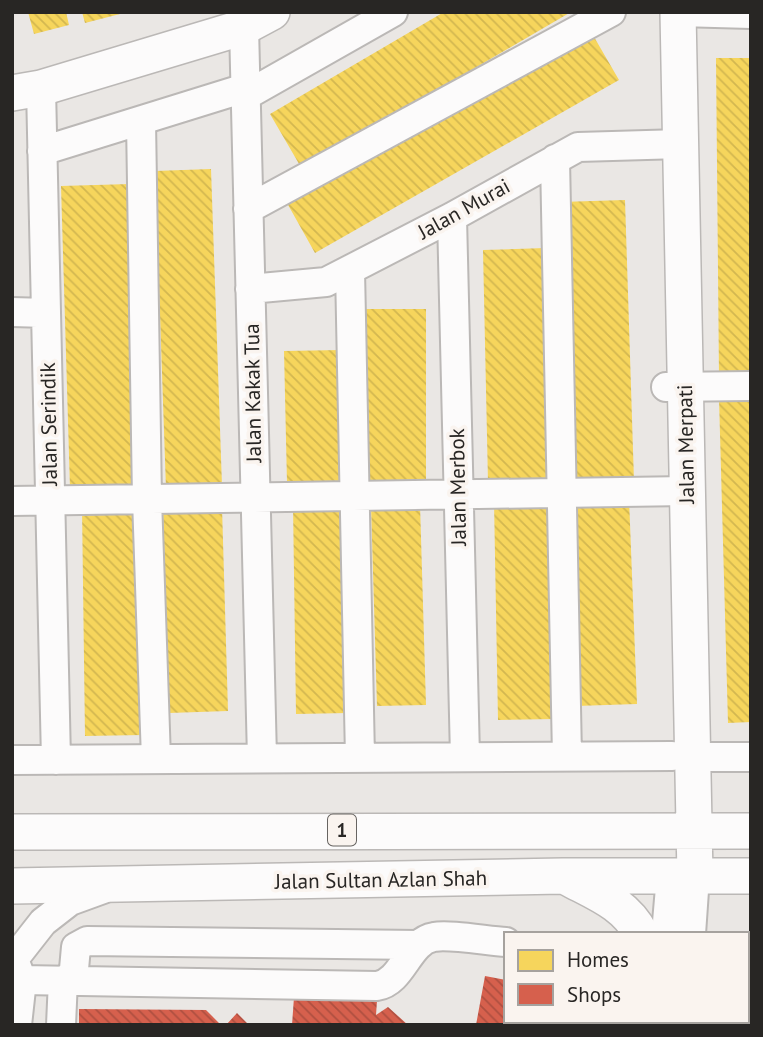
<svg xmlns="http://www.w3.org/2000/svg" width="763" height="1037" viewBox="0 0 763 1037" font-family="'PT Sans',sans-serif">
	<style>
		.homes { fill: url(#homes-back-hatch) }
		.shops { fill: url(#shops-back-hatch) }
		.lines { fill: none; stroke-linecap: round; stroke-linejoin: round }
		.minor-casing { stroke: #bbb8b6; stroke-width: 32 }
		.major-casing { stroke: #bbb8b6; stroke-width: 38 }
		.minor { stroke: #fcfbfb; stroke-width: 28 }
		.major { stroke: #fcfbfb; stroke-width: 35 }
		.labels { text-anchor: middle; stroke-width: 7; stroke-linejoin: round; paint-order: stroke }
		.shield { fill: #faf4ef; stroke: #676461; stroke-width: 2 }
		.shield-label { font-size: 19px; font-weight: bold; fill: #282624 }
		.street-label { font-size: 21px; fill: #282624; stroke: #faf4ef }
	</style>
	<defs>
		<pattern id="homes-back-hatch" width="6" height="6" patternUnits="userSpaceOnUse" patternTransform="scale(1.75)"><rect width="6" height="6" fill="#f6d55c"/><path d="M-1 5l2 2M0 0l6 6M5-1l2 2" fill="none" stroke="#d3b750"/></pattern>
		<pattern id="shops-back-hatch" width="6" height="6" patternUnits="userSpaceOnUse" patternTransform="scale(1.75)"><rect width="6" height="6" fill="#d6604d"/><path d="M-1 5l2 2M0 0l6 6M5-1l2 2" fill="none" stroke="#ae4f40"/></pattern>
	</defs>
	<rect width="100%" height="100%" fill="#eae7e4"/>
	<!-- homes -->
	<path class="homes" d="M28,12H66L69,25L34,34Z
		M82,12H119L120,14L85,23Z
		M444,12H571L302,169L270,114Z
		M590,30L619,80L315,253L287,203Z
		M716,58H751V375L719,376Z
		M211,169L222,486L166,488L155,171Z
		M130,184L140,486L70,488L61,186Z
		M625,200L634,481L569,483L560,202Z
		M545,248L550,481L488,482L483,250Z
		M366,309H426V481H366Z
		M342,350L346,482L287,483L284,351Z
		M751,397V722L728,723L719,398Z
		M629,498L637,704L576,706L569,501Z
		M552,500L556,719L498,720L494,501Z
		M346,503L348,713L296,714L293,504Z
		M420,504L426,705L377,706L371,505Z
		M140,506L143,735L85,736L82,507Z
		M222,507L228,711L169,713L163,509Z"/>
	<!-- shops -->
	<path class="shops" d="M485,976L506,980V1021H591L590,1025H476Z
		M294,997L377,1001L376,1015L388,1007L408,1025H292Z
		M79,1009L206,1010L221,1025H79Z
		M237,1013L249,1025H226Z"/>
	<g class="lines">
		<!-- minor casing -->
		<g class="minor-casing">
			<path id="minor" d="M679,12L751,14
				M244,27L262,758
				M41,88L56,760
				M245,96L393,12
				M141,121L147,499L156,759
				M42,151L245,88
				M555,159L567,756
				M248,209L611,12
				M452,217L465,757
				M350,270L360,758
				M250,289L326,282L452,217L578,147L681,144
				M12,312L46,313
				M666,387L751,386
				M12,501L687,491
				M692,757H751
				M12,760L672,756
				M666,934L671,876
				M691,934L695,876
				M14,959L43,922L70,901L103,889
				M15,962L22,980L17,1025
				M22,980L377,986C403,982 408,941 434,937C449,934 488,941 506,942
				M73,980L76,947L87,941L418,945
				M61,1025L63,980
				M606,1025L607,1021
				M651,1025V1021
				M676,1025V1021"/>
		</g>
		<!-- major casing -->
		<g class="major-casing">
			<path id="major" d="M678,12L695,876
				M12,93L41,88L244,27L272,12
				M12,832L751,831
				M568,878C596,893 626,904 641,934
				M12,886L563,876H751"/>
		</g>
		<!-- minor -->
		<use href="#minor" class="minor"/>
		<!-- major -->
		<use href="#major" class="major"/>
	</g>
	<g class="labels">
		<!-- shield labels -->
		<rect class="shield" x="328" y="814.5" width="28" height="31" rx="5"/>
		<g class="shield-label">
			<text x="342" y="837">1</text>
		</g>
		<!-- street labels -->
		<g class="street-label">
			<text transform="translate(464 209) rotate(-29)" y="7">Jalan Murai</text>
			<text transform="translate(253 393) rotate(-91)" y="7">Jalan Kakak Tua</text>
			<text transform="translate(49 424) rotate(-91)" y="7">Jalan Serindik</text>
			<text transform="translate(686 444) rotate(-91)" y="7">Jalan Merpati</text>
			<text transform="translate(458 487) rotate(-91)" y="7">Jalan Merbok</text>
			<text transform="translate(381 880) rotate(-1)" y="7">Jalan Sultan Azlan Shah</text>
		</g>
	</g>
	<!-- border -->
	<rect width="763" height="1037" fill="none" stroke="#282624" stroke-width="28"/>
	<!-- legend -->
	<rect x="504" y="932" width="245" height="91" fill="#faf4ef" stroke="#a6a29e" stroke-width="2"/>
	<rect x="518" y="950" width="35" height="21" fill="#f6d55c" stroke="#a6a29e" stroke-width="2"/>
	<text x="567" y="967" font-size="21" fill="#282624">Homes</text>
	<rect x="518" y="984" width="35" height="21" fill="#d6604d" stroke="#a6a29e" stroke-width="2"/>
	<text x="567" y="1002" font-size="21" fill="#282624">Shops</text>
</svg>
